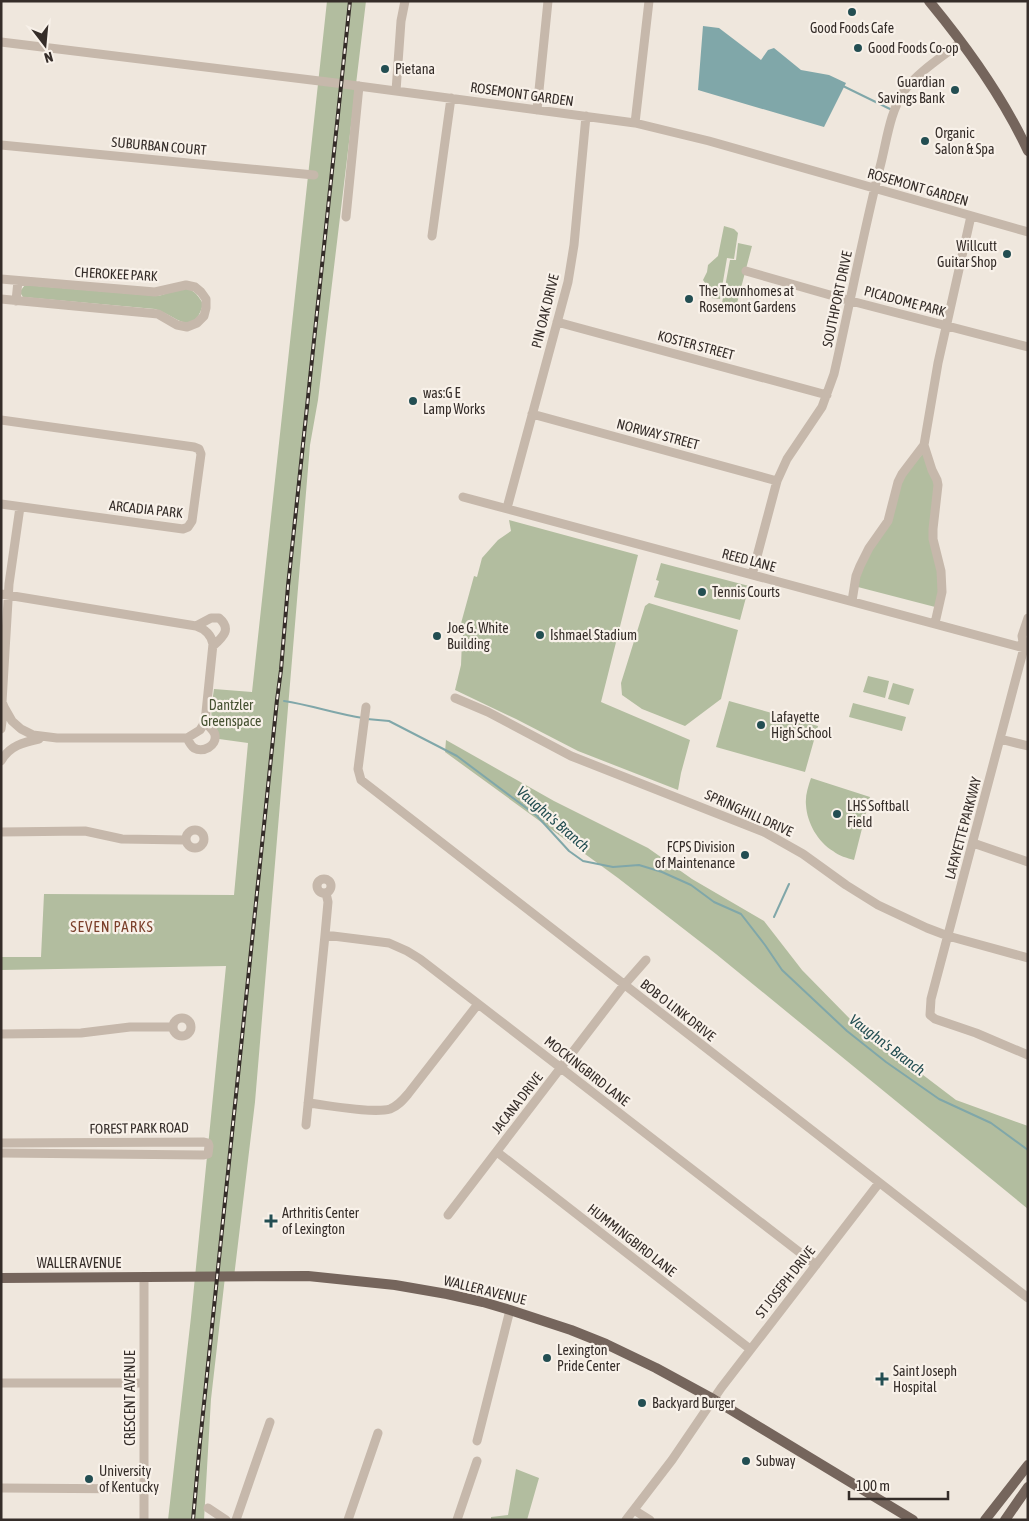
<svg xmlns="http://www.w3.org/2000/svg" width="1029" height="1521" viewBox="0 0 1029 1521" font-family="'Asap Condensed',sans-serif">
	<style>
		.green { fill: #b2bd9f }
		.water { fill: #80a7a9 }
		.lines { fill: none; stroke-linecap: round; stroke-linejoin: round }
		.stream { stroke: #80a7a9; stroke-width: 2 }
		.minor { stroke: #c6b8ab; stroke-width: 9 }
		.major { stroke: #75655c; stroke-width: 10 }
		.rail-casing { stroke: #352d29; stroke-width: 4 }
		.rail { stroke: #f8f1e9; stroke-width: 2; stroke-dasharray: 5.5; stroke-linecap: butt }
		.poi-dot { fill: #234e52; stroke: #f8f1e9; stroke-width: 2 }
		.labels { text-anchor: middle; stroke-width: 4.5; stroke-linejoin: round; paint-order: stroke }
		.poi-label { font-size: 14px; fill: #352d29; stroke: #f8f1e9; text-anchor: start }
		.street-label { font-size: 14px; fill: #352d29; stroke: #f8f1e9 }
		.park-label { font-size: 14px; fill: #445030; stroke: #f8f1e9 }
		.water-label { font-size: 15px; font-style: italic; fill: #234e52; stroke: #f8f1e9 }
		.neighbourhood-label { font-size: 15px; letter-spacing: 1px; fill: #7b402b; stroke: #f8f1e9 }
	</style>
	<rect width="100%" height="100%" fill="#efe7dd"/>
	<!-- green -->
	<path class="green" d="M327,1H366L318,400L310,445L255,1102L234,1277H225L211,1399L204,1520H168L191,1317L226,966L1,970V957H41L44,894L234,895L248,743L219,739C219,731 214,726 212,719C210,709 213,698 214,689L252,692Z
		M724,226L734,229L738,233L734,259L727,258L720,299L711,298L707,286L703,280L707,272L708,265L718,256Z
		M738,243L752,246L736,307L722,303L730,260H736Z
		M25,285L158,296C178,291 190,279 203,304C193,340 176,315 155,309L23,297L21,294V290Z
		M924,452L935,481L933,529L939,561V608L854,586L856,576L885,528L896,486Z
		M509,520L638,555L601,702L690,740L681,773L678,790L578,751L516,719L455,690L461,665L462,641L464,629L460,627L474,576L477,577L482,558L498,540L511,531Z
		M661,563L749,586L740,620L654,597L659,581L656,580Z
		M649,603L738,630L721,699L685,726L642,709L622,695L621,683L645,606Z
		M868,676L889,681L885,698L863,692Z
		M893,683L914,689L909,705L888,699Z
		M729,701L818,726L805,772L716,747Z
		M853,703L906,717L902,731L849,717Z
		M446,740L554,801L648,848L692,879L764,921L802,970L852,1021L956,1100L1028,1126V1209L716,954L618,878L445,752Z
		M811,778L870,797L854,860C847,858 839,856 833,851C818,842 807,823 806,805C805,796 808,787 811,778Z
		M516,1469L539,1478L527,1520H491V1517L508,1515Z"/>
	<!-- water -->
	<path class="water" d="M703,26L719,28L761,60L768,50L774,48L801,70L829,75L846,83L824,127L698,90Z"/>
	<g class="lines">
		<!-- stream -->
		<path class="stream" d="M843,86L890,109
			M284,701C311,705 336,714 363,718
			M367,719L389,721L457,756L537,816L569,851L583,861L613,867L639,865L662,872L691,885L714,902L741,914L765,945L782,970L847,1031L886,1062L939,1099L991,1123L1028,1150
			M774,917L789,884"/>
		<!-- minor -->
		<path class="minor" d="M1,42L336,83L635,123L709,141L1028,232
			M396,91L401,21L405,1
			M537,110L548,1
			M635,123L649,1
			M1,145L314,175
			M346,217L359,86
			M432,236L451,98
			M746,271L851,301L1028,347
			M1,279L155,292L186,285L195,287L201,292L206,299V308L204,316L197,323L187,327L177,325L158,314L148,313L1,299
			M16,301L18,281
			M557,322L827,395
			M532,414L777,481
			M1,420L194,447L199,449L201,454L192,521L188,527L183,529L1,504
			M924,445L932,470L937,480L938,485L933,529V539L941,571L942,592L935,623
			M463,497L1028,649
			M507,508L568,282L574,245L586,116
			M752,575L777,481L787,459L822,407L834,374C850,304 863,233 881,163C887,139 890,112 904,91C919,71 942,57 961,42
			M1,594L196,626C205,629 211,634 213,644L205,722L200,730L187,738H57L33,735L21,729L12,721L4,707
			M852,601L856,576L860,566L869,548L888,521L898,482L902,474L924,445L938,363L971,216
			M1028,618L1022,636L1024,648L931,999L930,1015L935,1019L976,1033L1028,1055
			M196,626L211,618H219C232,629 223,637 213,646
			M455,698L488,712L571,756L764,832L803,854L846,885L878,905L927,928L948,936L1028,958
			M366,707L358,769L361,780L1028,1298
			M1,729L4,707L2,702L9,584L20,507
			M187,738C189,742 191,746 194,748C203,753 217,746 215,735C214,730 208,726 205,722
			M1000,739L1028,746
			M1,761C9,746 24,742 39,739
			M186 839a9 9 0 1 1 18 0a9 9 0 1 1-18 0Z
			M1,832L85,831L122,839L185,840
			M973,843L1028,862
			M317 886a7 7 0 1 1 14 0a7 7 0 1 1-14 0Z
			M325,935L389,943L407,951L420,959L816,1265
			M173 1027a9 9 0 1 1 18 0a9 9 0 1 1-18 0Z
			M1,1034L81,1033L130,1027H173
			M308,1103C327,1105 374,1114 390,1109C398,1106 403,1100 408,1094L478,1004
			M306,1125L325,935L328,902L326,893
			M1,1143L204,1142L208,1143L209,1146L208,1154L204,1155L1,1153
			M497,1152L750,1349
			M448,1215L624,985L646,960
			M144,1277V1520
			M1,1383H144
			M477,1441L510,1310
			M1,1488L144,1489
			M208,1508L226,1520
			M634,1510L650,1520
			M236,1520L270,1422
			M348,1520L378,1433
			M457,1520L477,1461
			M626,1520L672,1460L721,1388L879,1183"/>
		<!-- major -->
		<path class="major" d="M929,1C967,47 1003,97 1028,151
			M1,1278L308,1276L395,1285L447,1294L483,1302L510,1310L571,1330L606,1344L656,1368L713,1399L913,1520
			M985,1520L1028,1465
			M1005,1520L1028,1487"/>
		<!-- rail casing -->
		<g class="rail-casing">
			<path id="rail" d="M193,1520L200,1442L277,700L281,670L288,586L350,1"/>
		</g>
		<!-- rail -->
		<use href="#rail" class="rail"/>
	</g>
	<!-- markers -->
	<g class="poi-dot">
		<circle cx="852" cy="12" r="5"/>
		<circle cx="858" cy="48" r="5"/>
		<circle cx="385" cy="69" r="5"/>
		<circle cx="955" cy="90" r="5"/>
		<circle cx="925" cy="141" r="5"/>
		<circle cx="1007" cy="254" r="5"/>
		<circle cx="689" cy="299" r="5"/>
		<circle cx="413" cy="401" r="5"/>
		<circle cx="702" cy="592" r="5"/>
		<circle cx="540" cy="635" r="5"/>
		<circle cx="437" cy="636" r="5"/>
		<circle cx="761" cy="725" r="5"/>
		<circle cx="837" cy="814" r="5"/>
		<circle cx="745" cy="855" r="5"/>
		<path d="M268.5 1213.5h5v5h5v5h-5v5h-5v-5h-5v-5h5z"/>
		<circle cx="547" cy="1358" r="5"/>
		<path d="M879.5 1371.5h5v5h5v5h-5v5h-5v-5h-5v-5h5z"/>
		<circle cx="642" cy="1403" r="5"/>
		<circle cx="746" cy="1461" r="5"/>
		<circle cx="89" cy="1479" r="5"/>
	</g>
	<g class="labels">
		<!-- poi labels -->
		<g class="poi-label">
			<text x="852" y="33" text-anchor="middle">Good Foods Cafe</text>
			<text x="868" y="53">Good Foods Co-op</text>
			<text x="395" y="74">Pietana</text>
			<text x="945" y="87" text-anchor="end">Guardian<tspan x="945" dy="16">Savings Bank</tspan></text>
			<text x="935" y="138">Organic<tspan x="935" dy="16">Salon &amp; Spa</tspan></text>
			<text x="997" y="251" text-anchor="end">Willcutt<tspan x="997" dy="16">Guitar Shop</tspan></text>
			<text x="699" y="296">The Townhomes at<tspan x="699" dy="16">Rosemont Gardens</tspan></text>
			<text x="423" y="398">was:G E<tspan x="423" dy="16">Lamp Works</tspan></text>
			<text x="712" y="597">Tennis Courts</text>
			<text x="447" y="633">Joe G. White<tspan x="447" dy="16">Building</tspan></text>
			<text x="550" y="640">Ishmael Stadium</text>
			<text x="771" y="722">Lafayette<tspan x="771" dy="16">High School</tspan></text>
			<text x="847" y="811">LHS Softball<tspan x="847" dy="16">Field</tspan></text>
			<text x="735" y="852" text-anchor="end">FCPS Division<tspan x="735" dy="16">of Maintenance</tspan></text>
			<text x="282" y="1218">Arthritis Center<tspan x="282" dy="16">of Lexington</tspan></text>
			<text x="557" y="1355">Lexington<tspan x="557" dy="16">Pride Center</tspan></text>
			<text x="893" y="1376">Saint Joseph<tspan x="893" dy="16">Hospital</tspan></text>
			<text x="652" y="1408">Backyard Burger</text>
			<text x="756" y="1466">Subway</text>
			<text x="99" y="1476">University<tspan x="99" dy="16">of Kentucky</tspan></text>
		</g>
		<!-- street labels -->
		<g class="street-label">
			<text transform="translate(522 94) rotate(8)" y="5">ROSEMONT GARDEN</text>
			<text transform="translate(159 146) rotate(5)" y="5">SUBURBAN COURT</text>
			<text transform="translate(918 187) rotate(16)" y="5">ROSEMONT GARDEN</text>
			<text transform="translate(116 274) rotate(3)" y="5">CHEROKEE PARK</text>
			<text transform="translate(837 299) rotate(-78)" y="5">SOUTHPORT DRIVE</text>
			<text transform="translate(905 301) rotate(15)" y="5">PICADOME PARK</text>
			<text transform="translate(545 311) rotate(-76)" y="5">PIN OAK DRIVE</text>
			<text transform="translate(696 345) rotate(15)" y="5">KOSTER STREET</text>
			<text transform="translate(658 434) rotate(15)" y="5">NORWAY STREET</text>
			<text transform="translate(146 509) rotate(6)" y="5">ARCADIA PARK</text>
			<text transform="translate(749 560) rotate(15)" y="5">REED LANE</text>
			<text transform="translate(749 813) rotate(24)" y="5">SPRINGHILL DRIVE</text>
			<text transform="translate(963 828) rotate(-75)" y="5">LAFAYETTE PARKWAY</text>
			<text transform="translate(678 1010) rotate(38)" y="5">BOB O LINK DRIVE</text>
			<text transform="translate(587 1071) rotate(38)" y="5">MOCKINGBIRD LANE</text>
			<text transform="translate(517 1103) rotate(-52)" y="5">JACANA DRIVE</text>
			<text transform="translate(139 1128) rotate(-1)" y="5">FOREST PARK ROAD</text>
			<text transform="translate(632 1240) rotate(38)" y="5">HUMMINGBIRD LANE</text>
			<text x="79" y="1268">WALLER AVENUE</text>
			<text transform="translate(785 1282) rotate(-52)" y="5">ST JOSEPH DRIVE</text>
			<text transform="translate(485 1290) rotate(14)" y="5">WALLER AVENUE</text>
			<text transform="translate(130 1398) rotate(-90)" y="5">CRESCENT AVENUE</text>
		</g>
		<!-- park labels -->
		<g class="park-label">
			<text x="231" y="710">Dantzler<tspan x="231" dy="16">Greenspace</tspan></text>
		</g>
		<!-- water labels -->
		<g class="water-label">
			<text transform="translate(553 819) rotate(41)" y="5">Vaughn's Branch</text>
			<text transform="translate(887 1045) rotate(37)" y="5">Vaughn's Branch</text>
		</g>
		<!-- neighbourhood labels -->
		<g class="neighbourhood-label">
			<text x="112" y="932">SEVEN PARKS</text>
		</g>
	</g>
	<!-- border -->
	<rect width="1029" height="1521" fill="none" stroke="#352d29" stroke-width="5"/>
	<!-- north arrow -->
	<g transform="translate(45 45) rotate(164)" stroke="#f8f1e9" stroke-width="4" paint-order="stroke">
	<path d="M0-4L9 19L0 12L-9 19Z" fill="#352d29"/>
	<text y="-8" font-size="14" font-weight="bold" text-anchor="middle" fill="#352d29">N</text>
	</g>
	<!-- scale -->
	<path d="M849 1491v8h99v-8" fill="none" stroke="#352d29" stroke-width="2.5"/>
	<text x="856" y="1491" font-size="15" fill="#352d29" stroke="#f8f1e9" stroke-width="4" paint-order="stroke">100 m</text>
</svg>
